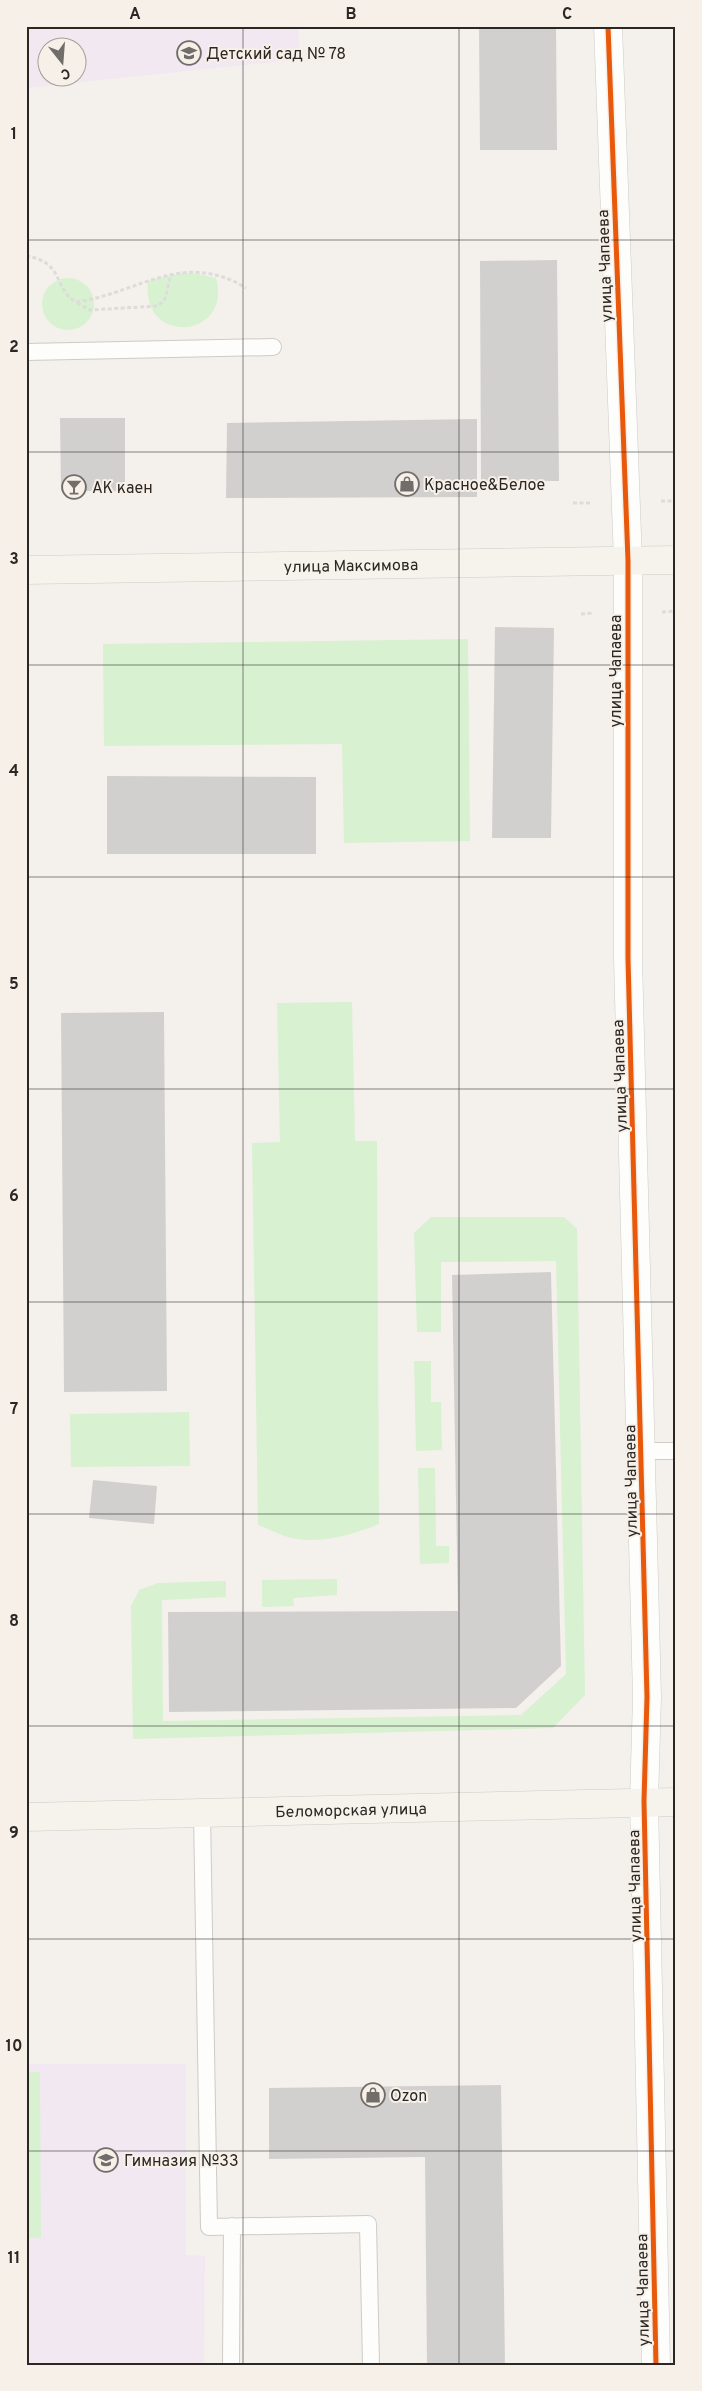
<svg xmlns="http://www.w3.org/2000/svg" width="702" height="2391" viewBox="0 0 702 2391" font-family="Overpass,sans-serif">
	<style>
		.education { fill: #f2e8f1; fill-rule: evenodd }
		.green { fill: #d8f1d1 }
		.building { fill: #d2d0cf }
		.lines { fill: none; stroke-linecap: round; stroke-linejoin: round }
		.lane-casing { stroke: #cecbc8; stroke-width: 18 }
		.street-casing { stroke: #cecbc8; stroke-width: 29 }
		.secondary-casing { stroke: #cecbc8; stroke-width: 29 }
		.path { stroke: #dedcdb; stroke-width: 3; stroke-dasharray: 4 2.5; stroke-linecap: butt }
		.lane { stroke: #fdfdfc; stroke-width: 16 }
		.street { stroke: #fdfdfc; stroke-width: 28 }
		.secondary { stroke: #f6f3ed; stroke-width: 28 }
		.cycleway-casing { stroke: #f7f0e8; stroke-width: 8 }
		.cycleway { stroke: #e8590c; stroke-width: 5 }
		.grid { fill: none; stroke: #2a2724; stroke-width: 1; stroke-opacity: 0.55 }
		.labels { text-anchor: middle; stroke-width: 4; stroke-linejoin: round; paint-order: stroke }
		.poi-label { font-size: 16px; fill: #2a2724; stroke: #f7f0e8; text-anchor: start }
		.street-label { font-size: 16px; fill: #2a2724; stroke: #f7f0e8 }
		.neatline { fill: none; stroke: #2a2724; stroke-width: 2 }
		.grid-label { font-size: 16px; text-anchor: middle; font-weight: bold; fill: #2a2724 }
	</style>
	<rect width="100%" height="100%" fill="#f4f0ec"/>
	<!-- education -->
	<path class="education" d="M26,26H298L301,59L26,88ZM48,48H78V78H48Z
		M26,2064H186V2255L205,2256L204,2365H26Z"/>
	<!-- green -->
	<path class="green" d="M182,273L199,274L216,278C233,339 140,347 148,281Z
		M42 304a26 26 0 1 1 52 0a26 26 0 1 1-52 0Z
		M468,639L470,841L344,843L342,744L104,746L103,644Z
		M352,1002L355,1141H377L379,1524C352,1535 321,1544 291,1538C280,1535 269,1529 258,1525L252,1143L280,1142L277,1003Z
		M431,1217H564L577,1229L585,1695L553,1728L133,1739L131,1606L139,1590L158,1583L226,1581V1597L162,1600L163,1721L521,1715L566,1674L556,1261L441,1262V1332H417L414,1233Z
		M414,1361H431V1402H441L442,1450L416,1451Z
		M26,1406L29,1550H26Z
		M189,1412L190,1466L71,1467L70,1414Z
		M418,1468H435L436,1546H449V1563L420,1564Z
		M337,1579V1595L293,1598L294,1606L262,1607V1580Z
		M26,2072H40L41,2238H26Z"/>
	<!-- building -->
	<path class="building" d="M479,26H556L557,150H480Z
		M557,260L559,481H481L480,261Z
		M60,418H125V491H61Z
		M477,419V497L226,498L227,423Z
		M495,627L554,628L551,838H492Z
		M107,776L316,777V854H107Z
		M164,1012L167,1391L64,1392L61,1013Z
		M551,1272L561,1666L516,1708L169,1712L168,1612L458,1611L452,1275Z
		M93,1480L157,1486L154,1524L89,1518Z
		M501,2085L505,2365H427L425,2157L269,2159V2088Z"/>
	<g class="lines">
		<!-- lane casing -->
		<g class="lane-casing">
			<path id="lane" d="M26,352L273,347
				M642,1451H676
				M202,1813L209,2227L368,2224L371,2365
				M231,2365L232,2226"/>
		</g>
		<!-- street casing -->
		<g class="street-casing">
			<path id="street" d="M608,26L628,561V958L647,1697L644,1801L656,2365"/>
		</g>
		<!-- secondary casing -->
		<g class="secondary-casing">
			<g id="secondary">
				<path id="s1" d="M26,570L676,560"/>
				<path id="s2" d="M26,1817L676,1802"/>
			</g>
		</g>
		<!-- path -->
		<path class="path" d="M26,256C65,262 53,289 76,302C137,294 183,249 246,288
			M77,303L90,310L158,306L165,299L171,274
			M661,501H675L676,526
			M573,503H590
			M662,612L676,611
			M581,614L593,613"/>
		<!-- lane -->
		<use href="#lane" class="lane"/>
		<!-- street -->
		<use href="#street" class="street"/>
		<!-- secondary -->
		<use href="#secondary" class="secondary"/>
		<!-- cycleway casing -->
		<g class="cycleway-casing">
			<path id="cycleway" d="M608,26L628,561V958L647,1697L644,1801L656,2365"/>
		</g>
		<!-- cycleway -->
		<use href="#cycleway" class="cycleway"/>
	</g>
	<!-- grid -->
	<path class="grid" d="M243,26V2365M459,26V2365M26,240H676M26,452H676M26,665H676M26,877H676M26,1089H676M26,1302H676M26,1514H676M26,1726H676M26,1939H676M26,2151H676"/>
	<!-- icons -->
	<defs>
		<g id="school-ring" transform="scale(1.25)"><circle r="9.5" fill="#f7f0e8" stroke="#716d6a" stroke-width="1.5"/><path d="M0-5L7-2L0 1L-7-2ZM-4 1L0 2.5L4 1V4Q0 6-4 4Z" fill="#716d6a"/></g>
		<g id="shop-ring" transform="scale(1.25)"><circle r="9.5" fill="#f7f0e8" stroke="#716d6a" stroke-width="1.5"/><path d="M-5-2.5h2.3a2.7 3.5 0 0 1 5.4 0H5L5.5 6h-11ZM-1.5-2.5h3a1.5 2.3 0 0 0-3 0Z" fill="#716d6a"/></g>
		<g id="bar-ring" transform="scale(1.25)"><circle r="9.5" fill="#f7f0e8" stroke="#716d6a" stroke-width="1.5"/><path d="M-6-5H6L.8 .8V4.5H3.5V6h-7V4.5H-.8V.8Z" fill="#716d6a"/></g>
	</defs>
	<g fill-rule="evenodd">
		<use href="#school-ring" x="189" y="53"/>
		<use href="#shop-ring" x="407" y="484"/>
		<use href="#bar-ring" x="74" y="487"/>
		<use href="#shop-ring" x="373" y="2095"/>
		<use href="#school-ring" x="106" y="2160"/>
	</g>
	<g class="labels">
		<!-- poi labels -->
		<g class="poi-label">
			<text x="206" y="59">Детский сад № 78</text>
			<text x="424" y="490">Красное&amp;Белое</text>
			<text x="92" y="493">АК каен</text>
			<text x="390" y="2101">Ozon</text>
			<text x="124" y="2166">Гимназия №33</text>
		</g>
		<!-- street labels -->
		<g class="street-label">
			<text transform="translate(604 266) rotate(-92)" y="6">улица Чапаева</text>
			<text dy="6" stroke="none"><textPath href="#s1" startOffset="325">улица Максимова</textPath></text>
			<text transform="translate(615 671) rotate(-90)" y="6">улица Чапаева</text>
			<text transform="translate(619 1076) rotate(-92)" y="6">улица Чапаева</text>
			<text transform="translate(630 1481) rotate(-91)" y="6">улица Чапаева</text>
			<text dy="6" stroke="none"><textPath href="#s2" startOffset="325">Беломорская улица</textPath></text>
			<text transform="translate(634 1886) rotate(-91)" y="6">улица Чапаева</text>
			<text transform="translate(642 2290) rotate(-91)" y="6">улица Чапаева</text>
		</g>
	</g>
	<!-- border -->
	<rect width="702" height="2391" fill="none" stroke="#f7f0e8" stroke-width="55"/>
	<!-- north arrow -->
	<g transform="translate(62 62) rotate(163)"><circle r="24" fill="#f7f0e8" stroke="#a5a09a"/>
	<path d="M0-4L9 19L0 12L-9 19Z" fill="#716d6a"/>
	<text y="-8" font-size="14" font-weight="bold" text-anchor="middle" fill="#2a2724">С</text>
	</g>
	<rect x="28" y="28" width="646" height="2336" class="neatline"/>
	<g class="grid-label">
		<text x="135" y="19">A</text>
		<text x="351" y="19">B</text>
		<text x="567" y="19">C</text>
		<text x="14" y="139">1</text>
		<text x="14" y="352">2</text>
		<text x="14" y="564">3</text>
		<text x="14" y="776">4</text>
		<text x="14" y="989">5</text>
		<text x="14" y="1201">6</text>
		<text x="14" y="1414">7</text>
		<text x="14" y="1626">8</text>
		<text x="14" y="1838">9</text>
		<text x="14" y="2051">10</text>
		<text x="14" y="2263">11</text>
	</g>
</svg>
